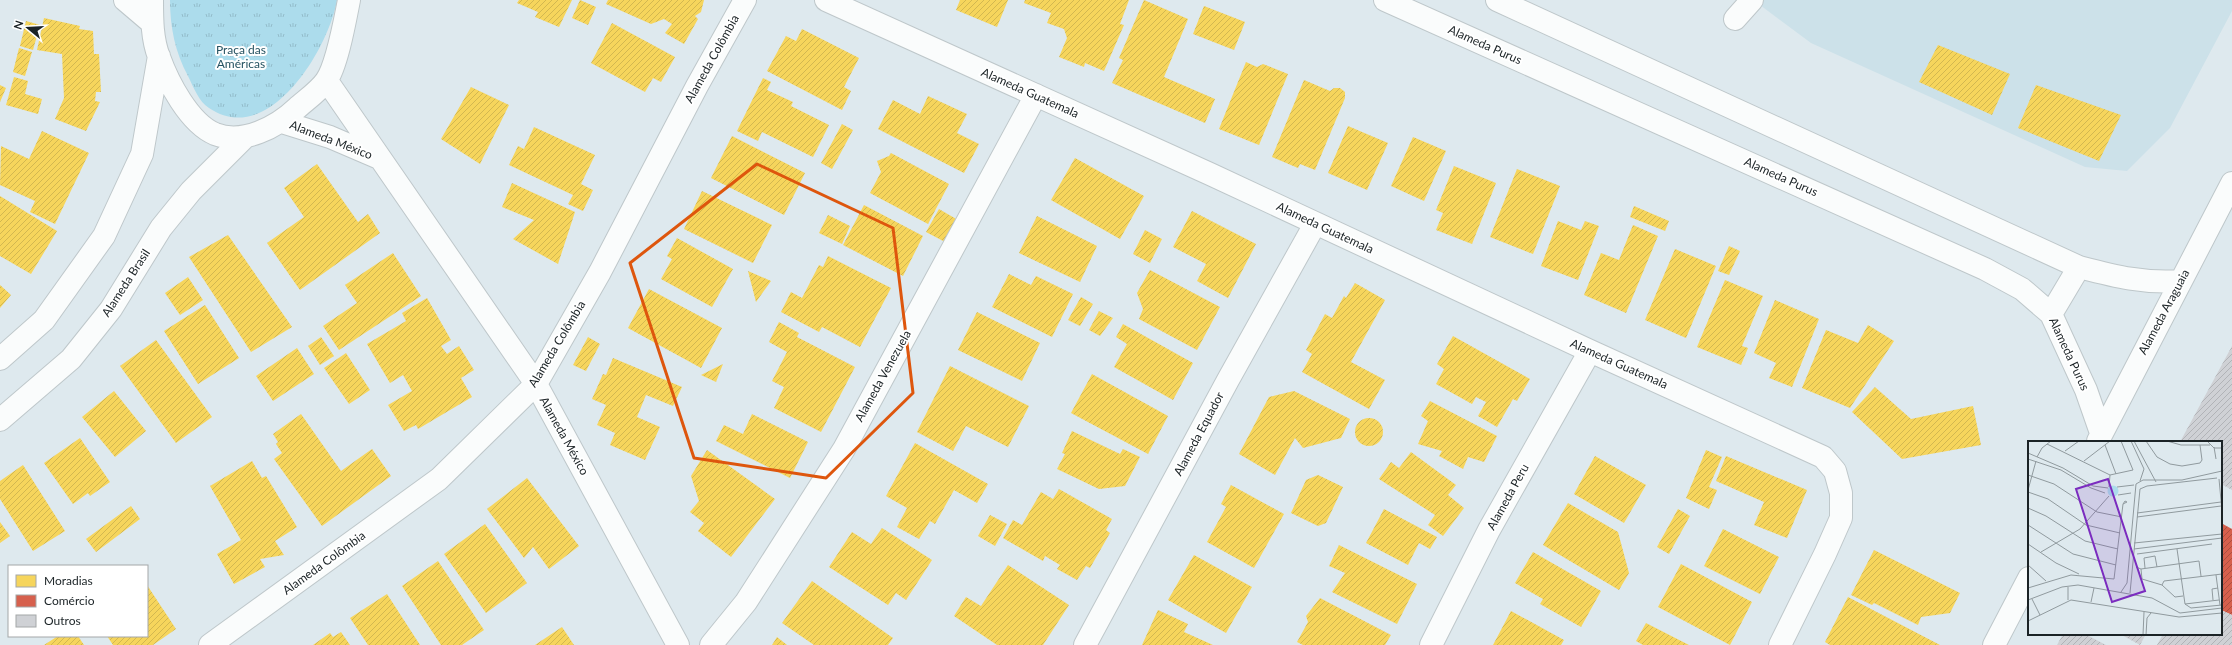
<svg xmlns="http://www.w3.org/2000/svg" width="2232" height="645" viewBox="0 0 2232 645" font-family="Lato,sans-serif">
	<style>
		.built { fill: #cce1e9 }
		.grass { fill: url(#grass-tufts) }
		.homes { fill: url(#homes-hatch) }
		.shops { fill: url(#shops-hatch) }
		.building { fill: url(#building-hatch) }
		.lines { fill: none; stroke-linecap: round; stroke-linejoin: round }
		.minor-casing { stroke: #bec7ca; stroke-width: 24 }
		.major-casing { stroke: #bec7ca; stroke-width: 24 }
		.minor { stroke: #fafcfc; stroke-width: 22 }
		.major { stroke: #fafcfc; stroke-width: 22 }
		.marked { fill: none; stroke: #de560d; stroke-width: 3; stroke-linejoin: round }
		.labels { text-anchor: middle; stroke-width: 4; stroke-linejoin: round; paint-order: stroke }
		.street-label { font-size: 12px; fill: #1b2326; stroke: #fff }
		.park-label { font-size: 12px; fill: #265362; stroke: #fff }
		.inset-road { fill: none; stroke: #909a9e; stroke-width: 1 }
		.view { fill: #7b2cbf; fill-opacity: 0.15; stroke: #7b2cbf; stroke-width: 2 }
		.inset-edge { fill: none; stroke: #1b2326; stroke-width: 2 }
	</style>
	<defs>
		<pattern id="grass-tufts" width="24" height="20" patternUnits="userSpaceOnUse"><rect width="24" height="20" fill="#acdcec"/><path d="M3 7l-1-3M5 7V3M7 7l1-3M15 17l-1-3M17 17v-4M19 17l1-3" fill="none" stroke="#93bcca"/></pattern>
		<pattern id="homes-hatch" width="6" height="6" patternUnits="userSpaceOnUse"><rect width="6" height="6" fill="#f6d55c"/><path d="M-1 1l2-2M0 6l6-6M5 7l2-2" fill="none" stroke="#d2b750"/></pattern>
		<pattern id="shops-hatch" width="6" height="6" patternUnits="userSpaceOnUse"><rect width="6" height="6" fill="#d6604d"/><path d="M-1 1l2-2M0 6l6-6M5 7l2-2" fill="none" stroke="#ad4f40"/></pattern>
		<pattern id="building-hatch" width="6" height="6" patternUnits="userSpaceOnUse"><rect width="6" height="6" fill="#cfd1d5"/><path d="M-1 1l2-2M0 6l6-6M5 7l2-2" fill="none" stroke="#b1b3b7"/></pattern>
	</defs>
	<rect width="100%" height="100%" fill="#dee9ee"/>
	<!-- built -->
	<path class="built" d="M1749,0H2232V11L2170,128L2127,171L2085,167L1811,43L1760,5Z"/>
	<!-- grass -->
	<path class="grass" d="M170,0H337C329,48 269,149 209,108C199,102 193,86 188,76C175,52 170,27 170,0Z"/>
	<!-- homes -->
	<path class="homes" d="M519,0H572L559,27L535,17L538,12L517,3Z
		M580,0L596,7L588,25L572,18Z
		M608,0H704L701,12L695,16L698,19L684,44L665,33L672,24L664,19L651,24L606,4Z
		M960,0H1008L997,27L956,10Z
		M1025,0H1129L1120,24L1124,25L1104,71L1085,63L1084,67L1059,57L1067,38L1064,29L1047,23L1051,13L1024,3Z
		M1144,0L1188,19L1164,77L1215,99L1205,123L1112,83L1123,60L1119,58Z
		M1204,6L1245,22L1234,50L1193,34Z
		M44,18L80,26L79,29L93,31L94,54H99L101,92H96L95,101L100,102L86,131L55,119L64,98L62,54L37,50Z
		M26,21L40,25L33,50L20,46Z
		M612,23L675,57L661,82L653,78L645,92L591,63Z
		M802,29L859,58L844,87L851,91L842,110L767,71L786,36L796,41Z
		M1938,45L2010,74L1992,115L1919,82Z
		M19,48L32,52L25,76L13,72Z
		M1246,62L1257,67L1263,64L1288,74L1259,145L1219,129Z
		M14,77L28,81L25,94L42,99L38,114L6,105Z
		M763,78L771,82L767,90L793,102L791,106L829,125L813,157L762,132L758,141L737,131Z
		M1304,80L1330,91L1334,88H1340L1345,92V98L1315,170L1300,164L1298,168L1272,157Z
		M0,85L6,88L0,102Z
		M2036,85L2121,115L2099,161L2018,128Z
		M471,87L509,105L480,164L441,139Z
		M928,96L967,114L957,133L979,144L964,173L878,129L893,100L920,114Z
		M842,124L853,130L832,169L821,163Z
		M1348,126L1388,143L1367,190L1328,173Z
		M534,127L595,155L581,184L593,190L583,211L568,204L573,195L509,165L518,146L524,149Z
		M42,131L89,153L55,224L30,212L35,201L0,185L1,146L29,159Z
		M732,136L805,173L784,215L711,178Z
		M1413,137L1446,151L1424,201L1391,186Z
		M891,153L949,184L928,224L870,193L881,172L877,161L889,156Z
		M1075,158L1144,196L1120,239L1051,200Z
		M317,164L358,222L368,214L380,233L300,290L267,243L304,217L284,188Z
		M1454,166L1496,183L1472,244L1436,230L1443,213L1436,210Z
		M1517,169L1560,186L1533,254L1490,237Z
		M512,183L575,212L558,264L513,239L534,220L502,207Z
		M702,191L772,225L753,263L684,229Z
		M0,196L57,231L31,274L0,256Z
		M864,205L923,236L903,276L843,245Z
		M1634,206L1669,221L1665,231L1630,217Z
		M939,209L958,220L945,242L926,232Z
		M1192,211L1256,244L1228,298L1197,281L1206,264L1173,247Z
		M828,215L850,226L842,244L819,233Z
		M1037,216L1097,246L1080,282L1019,253Z
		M1558,221L1581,230L1585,221L1599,226L1578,280L1541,266Z
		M1633,225L1658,236L1626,313L1584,295L1601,253L1619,260Z
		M1145,230L1162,239L1150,263L1133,254Z
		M228,235L292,327L251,352L189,257Z
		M677,238L733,269L712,307L661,279L672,259L667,256Z
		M1729,246L1740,251L1729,275L1718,271Z
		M1675,249L1716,266L1686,338L1645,320Z
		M393,253L421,296L339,350L323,326L357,303L345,285Z
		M828,256L891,288L860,347L822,327L819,332L781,312L791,292L802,298L819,265L823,267Z
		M1150,270L1220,307L1197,350L1139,319L1143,309L1137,293Z
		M748,271L771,281L756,302Z
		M1009,274L1031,285L1036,276L1073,294L1052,337L992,307Z
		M188,277L203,300L180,315L165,293Z
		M1725,280L1763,296L1742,346L1748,348L1741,365L1697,347Z
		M1355,283L1385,300L1351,362L1385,380L1369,409L1302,372L1312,354L1306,350L1325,314L1332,318L1344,296L1346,298Z
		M0,285L11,295L0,308Z
		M649,289L722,328L701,368L628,328Z
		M1081,297L1093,304L1080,326L1068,320Z
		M427,298L451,340L441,346L447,354L459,346L474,370L461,378L472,397L418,429L416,425L404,431L388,405L412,391L403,375L390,383L367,344L406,321L402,313Z
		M1775,300L1819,319L1792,387L1769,378L1776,363L1754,353Z
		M205,305L239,358L198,384L164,331Z
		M1099,311L1113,318L1100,336L1089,330Z
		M977,312L1040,343L1022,381L958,350Z
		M779,322L799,333L797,337L855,367L821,432L774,408L784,387L772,381L787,352L769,342Z
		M1123,324L1193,363L1173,400L1114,367L1127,344L1116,337Z
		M1868,325L1894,341L1850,408L1802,388L1826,330L1858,343Z
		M1453,336L1530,379L1517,401L1513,399L1497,427L1478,416L1486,402L1476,397L1472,404L1436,384L1444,369L1437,364Z
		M321,337L334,356L320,365L308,346Z
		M588,337L600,344L586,371L573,365Z
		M156,340L212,417L176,443L120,366Z
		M297,348L314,374L273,401L256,376Z
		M346,353L370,390L349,404L324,368Z
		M613,358L682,387L673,406L646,395L637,417L660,427L645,460L610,445L615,433L597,425L606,405L592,399L603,374L606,375Z
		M723,364L716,382L701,375Z
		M950,366L1029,406L1008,447L966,426L953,451L917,432Z
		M1092,374L1168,416L1148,454L1071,413Z
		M1875,387L1911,419L1973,406L1981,445L1902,459L1852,412Z
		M114,391L146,431L115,457L82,417Z
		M1294,391L1350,419L1341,438L1303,448L1295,438L1275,475L1239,454L1269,397Z
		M1430,401L1497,436L1484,462L1468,457L1463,469L1439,456L1442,451L1418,444L1428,421L1421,416Z
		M301,414L341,471L372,449L391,476L322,526L274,459L282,453L276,444L278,442L273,434Z
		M752,414L808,442L790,478L716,441L724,425L743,434Z
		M1355 432a14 14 0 1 1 28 0a14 14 0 1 1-28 0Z
		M1072,431L1120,454L1123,449L1140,457L1125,486L1099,489L1057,469L1065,454L1062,453Z
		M80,438L110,482L90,496L88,493L73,504L44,463Z
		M915,443L988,484L977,503L954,490L935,524L930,521L919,539L897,527L907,508L886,496Z
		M707,450L775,499L731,557L698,531L704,523L690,512L699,501L691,476Z
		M1706,450L1722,457L1709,487L1717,490L1709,509L1686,498Z
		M1411,452L1456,485L1448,495L1464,508L1443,536L1428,525L1435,515L1379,479L1391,462L1399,468Z
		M1595,456L1646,485L1624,523L1574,494Z
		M1726,456L1807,490L1787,538L1754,525L1764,502L1716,481Z
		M252,461L262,478L266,476L297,527L275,541L284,555L260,559L265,567L234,584L217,554L241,540L210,486Z
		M23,465L65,531L33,551L0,499V481Z
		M1318,475L1343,487L1326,523L1318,526L1291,513L1306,480Z
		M527,478L579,546L549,569L533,547L524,558L487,509Z
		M1231,485L1284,514L1254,568L1207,542L1226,507L1221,504Z
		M1059,489L1112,519L1106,530L1110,533L1090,568L1086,566L1077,580L1057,569L1060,565L1045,556L1043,561L1003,538L1013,520L1022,525L1041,492L1053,499Z
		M1568,503L1618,532L1629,573L1619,590L1543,545Z
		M131,506L140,519L96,552L86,539Z
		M1384,509L1437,537L1430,549L1419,543L1408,565L1366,543Z
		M1678,509L1690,516L1669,554L1657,547Z
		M990,515L1007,524L995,546L978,536Z
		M0,522L10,536L0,543Z
		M485,524L527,583L486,613L444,554Z
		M882,528L932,560L906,600L896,593L888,605L829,567L852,532L871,544Z
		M1723,529L1779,557L1760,594L1704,566Z
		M1339,545L1417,584L1397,624L1332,592L1345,573L1329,566Z
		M1874,550L1960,593L1950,613L1921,617L1918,625L1874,603L1872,605L1851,595Z
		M1533,552L1601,591L1581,627L1540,604L1543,599L1515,583Z
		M1194,555L1252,587L1226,633L1168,600Z
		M438,561L484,630L462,645H441L402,586Z
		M1681,564L1752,602L1730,645L1658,607Z
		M1008,565L1069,605L1043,645H997L954,616L966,597L981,606Z
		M812,581L893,638L888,645H814L782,623Z
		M147,585L176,629L153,645H113L107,636H147Z
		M387,594L420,645H368L350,618Z
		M1848,597L1940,645H1830L1825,642Z
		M1320,598L1391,635L1385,645H1303L1297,642L1308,622L1306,616Z
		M1158,610L1188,624L1184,632L1213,645H1142Z
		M1511,611L1564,640L1561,645H1493Z
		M1646,623L1689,645H1643L1636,641Z
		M562,627L574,645H535Z
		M341,632L350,645H313L330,633L333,637Z
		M58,636H78L84,645H44Z
		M777,637L787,645H772Z"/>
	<!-- shops -->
	<path class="shops" d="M2221,523L2232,529V615L2221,610Z"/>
	<!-- building -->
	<path class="building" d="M2232,346V490L2221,484V442H2180Z
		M2221,610L2232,615V645H2157L2163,634H2221Z
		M2063,634H2085L2106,645H2057Z
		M2120,634H2146L2140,645Z"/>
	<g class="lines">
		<!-- minor casing -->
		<g class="minor-casing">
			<path id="minor" d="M125,0L152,23
				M152,0C152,19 152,39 159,57C168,82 189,123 215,134C243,145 277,127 297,108C306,100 319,91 326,81C337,66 345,20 349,0
				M826,0L1210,174L1590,351L1823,457L1835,471L1841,493V518L1825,554L1780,645
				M1735,19L1752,0
				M327,81L536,384L678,645
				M282,122L330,137L379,158
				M0,359L44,320L104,236L142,154L159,56
				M0,420L71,359L111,309L161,228L191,191L244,138
				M210,645L439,479L536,384L600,272L697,86L745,0
				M711,645L746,602L844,449L1036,95
				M1085,645L1228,380L1315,224
				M1431,645L1489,530L1590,351"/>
		</g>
		<!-- major casing -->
		<g class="major-casing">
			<path id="major" d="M1385,0L1985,269L2022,289L2051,314L2086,390L2101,433
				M1497,0L2079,267C2114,276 2144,284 2181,281
				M2051,314L2079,267
				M2098,441L2232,183
				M1994,645L2029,578"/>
		</g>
		<!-- minor -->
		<use href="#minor" class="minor"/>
		<!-- major -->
		<use href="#major" class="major"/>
	</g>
	<!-- marked area -->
	<path class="marked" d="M757,164L893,228L913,393L826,478L694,458L630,263Z"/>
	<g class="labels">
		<!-- street labels -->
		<g class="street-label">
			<text transform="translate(1485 45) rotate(24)" y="4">Alameda Purus</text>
			<text transform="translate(712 59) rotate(-61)" y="4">Alameda Colômbia</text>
			<text transform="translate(1030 93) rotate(24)" y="4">Alameda Guatemala</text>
			<text transform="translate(331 140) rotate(21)" y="4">Alameda México</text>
			<text transform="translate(1781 177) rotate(24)" y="4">Alameda Purus</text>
			<text transform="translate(1325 228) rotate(25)" y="4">Alameda Guatemala</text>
			<text transform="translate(126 283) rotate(-57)" y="4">Alameda Brasil</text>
			<text transform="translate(2164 312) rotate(-62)" y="4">Alameda Araguaia</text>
			<text transform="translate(557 344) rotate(-59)" y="4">Alameda Colômbia</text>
			<text transform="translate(2069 354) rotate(65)" y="4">Alameda Purus</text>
			<text transform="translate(1619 364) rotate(24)" y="4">Alameda Guatemala</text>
			<text transform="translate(883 376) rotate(-61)" y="4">Alameda Venezuela</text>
			<text transform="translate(1199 434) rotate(-62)" y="4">Alameda Equador</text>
			<text transform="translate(564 436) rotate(61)" y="4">Alameda México</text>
			<text transform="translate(1508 497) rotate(-61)" y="4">Alameda Peru</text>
			<text transform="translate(324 563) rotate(-36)" y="4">Alameda Colômbia</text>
		</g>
		<!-- park labels -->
		<g class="park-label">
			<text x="241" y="54">Praça das<tspan x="241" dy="14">Américas</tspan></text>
		</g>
	</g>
	<!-- overview -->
	<g transform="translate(2028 441)">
		<rect width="194" height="194" fill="#dee9ee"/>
		<path d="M79.5 50a5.5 5.5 0 1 1 11 0a5.5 5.5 0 1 1-11 0Z" fill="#acdcec"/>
		<path class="inset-road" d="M103,0L116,28L112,40M106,0L128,41M118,0L129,16L142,23L154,25L172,22L174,19L172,4M139,0L153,4H182M179,0L186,7H194M19,3L82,34L105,29L93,0M77,4L88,33M186,6L188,18M37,10L51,0M0,12L35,27L65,45L80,47M9,16L14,7L23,0M0,18L33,29L63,47L77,52M56,20L82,0M0,34L26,43L69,71L94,76M191,38L194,70M81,46L82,34M89,46L106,44M0,49L8,20M0,51L20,58L58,84L92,92M90,54L103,52M0,67L18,75L57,100L90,108M109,72L193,61M109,76L193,65M0,84L45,113L88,124M106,102L194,93M0,103L28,122L51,133M106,108L194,97M149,108L157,163M13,111L52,88L81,55M109,113L184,103M0,124L18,140M108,126L113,128L171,120L173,135M117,127L116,117L127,115L129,126M113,128L114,138L134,144L147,156L155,155M188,134L192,164M134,144L136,140L194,133M40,146V159M0,147L43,134L86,138L95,63L99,61L97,60L95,63M93,151L99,142L108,43L115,39H154L194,30M102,152L112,48L119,45L189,37M4,158L12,174M0,159L34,146L50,144L124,157L152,172L194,167M185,159L184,148L190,147M63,161L66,147M157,163L163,167L194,164M157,163L191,159M0,180L43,159L151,176L194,172M115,194L116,171M118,194L119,177L123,172"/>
		<path class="view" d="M80,38L117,150L84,161L48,48Z"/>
		<rect width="194" height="194" class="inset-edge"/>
	</g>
	<!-- legend -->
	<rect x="8" y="565" width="140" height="72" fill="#ffffff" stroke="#a4a7a8"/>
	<rect x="16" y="575" width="20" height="12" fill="#f6d55c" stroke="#a4a7a8"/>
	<text x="44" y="585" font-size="12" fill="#1b2326">Moradias</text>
	<rect x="16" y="595" width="20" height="12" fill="#d6604d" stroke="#a4a7a8"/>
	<text x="44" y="605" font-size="12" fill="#1b2326">Comércio</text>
	<rect x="16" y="615" width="20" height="12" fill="#cfd1d5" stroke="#a4a7a8"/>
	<text x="44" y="625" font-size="12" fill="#1b2326">Outros</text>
	<!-- north arrow -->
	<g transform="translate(28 28) rotate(288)" stroke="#ffffff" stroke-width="3" paint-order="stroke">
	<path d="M0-3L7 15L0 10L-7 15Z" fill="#1b2326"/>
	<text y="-6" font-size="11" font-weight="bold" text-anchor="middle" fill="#1b2326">N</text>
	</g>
</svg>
